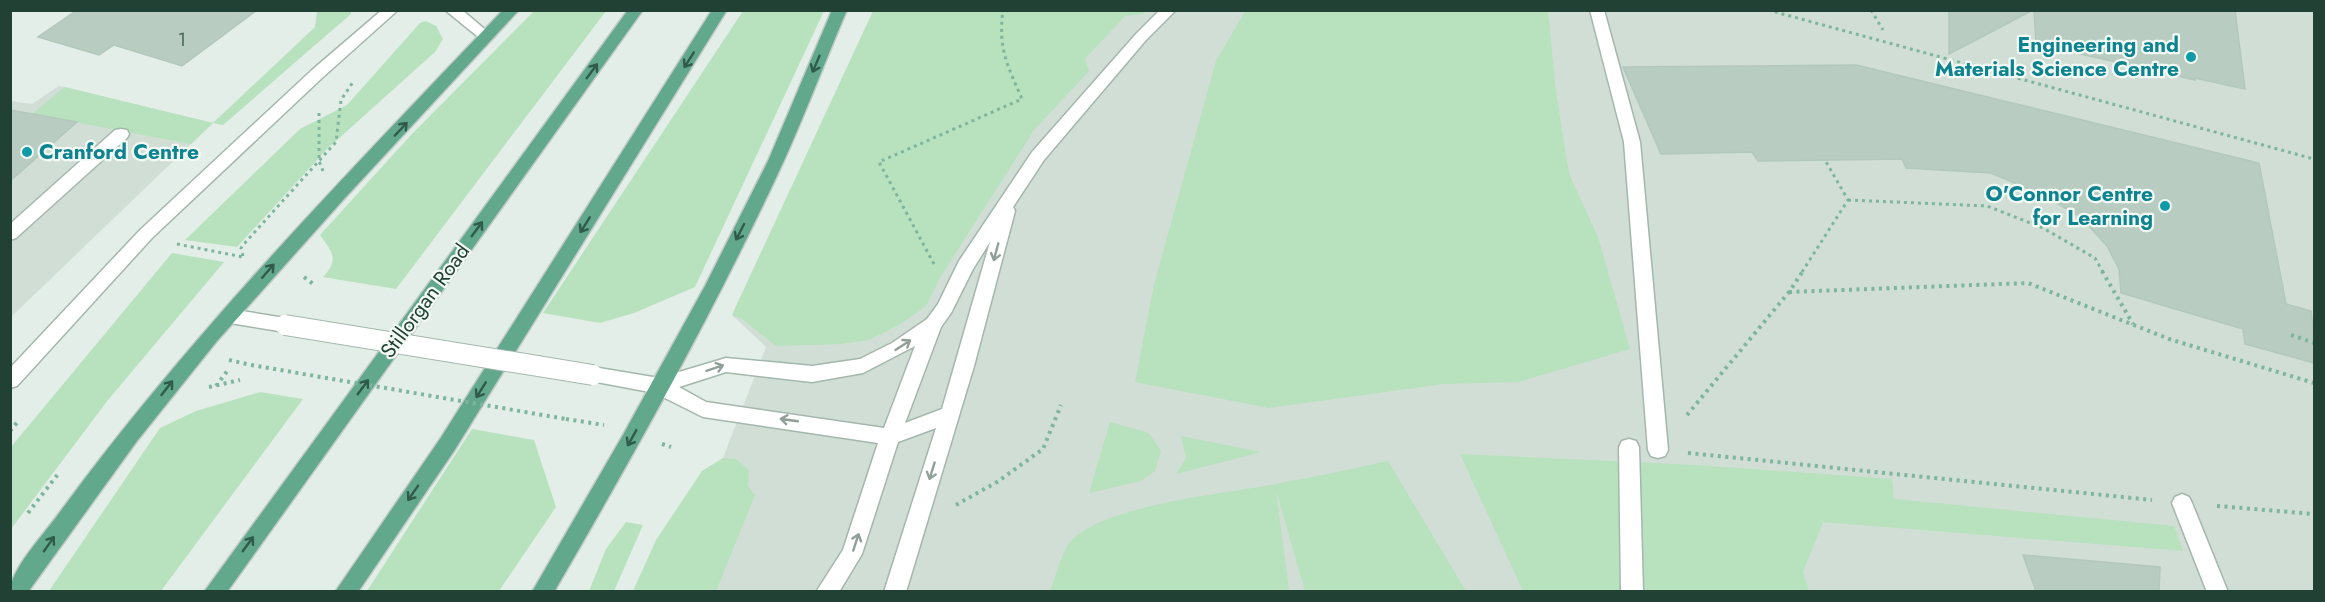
<svg xmlns="http://www.w3.org/2000/svg" width="2325" height="602" viewBox="0 0 2325 602" font-family="Jost,sans-serif">
	<style>
		.built { fill: #d0ded5 }
		.green { fill: #b8e1be }
		.building { fill: #b9ccc2; stroke: #b3c8bd; stroke-width: 1.5 }
		.lines { fill: none; stroke-linecap: round; stroke-linejoin: round }
		.minor-casing { stroke: #a4b7ad; stroke-width: 3 }
		.major-casing { stroke: #c1cac6; stroke-width: 3 }
		.path-far1 { stroke: #7fb59d; stroke-width: 3; stroke-dasharray: 3 4; stroke-linecap: butt }
		.path { stroke: #7fb59d; stroke-width: 4; stroke-dasharray: 3 4.5; stroke-linecap: butt }
		.minor { fill: #fff; fill-rule: evenodd }
		.major { fill: #61a88d; fill-rule: evenodd }
		.minor-bridge-casing { stroke: #a4b7ad; stroke-width: 22; stroke-linecap: butt }
		.path-bridge { stroke: #7fb59d; stroke-width: 4; stroke-dasharray: 3 4.5; stroke-linecap: butt }
		.minor-bridge { stroke: #fff; stroke-width: 20 }
		.oneway { stroke: #305b4a }
		.oneway2 { stroke: #90a099 }
		.culture-dot { fill: #0f9aa8; stroke: #f3faf5; stroke-width: 2 }
		.labels { text-anchor: middle; stroke-width: 4.5; stroke-linejoin: round; paint-order: stroke }
		.number-label { font-size: 18px; fill: #466457 }
		.culture-label { font-size: 21px; font-weight: bold; fill: #0d838f; stroke: #f3faf5; text-anchor: end }
		.street-label { font-size: 21px; fill: #204133; stroke: #f3faf5 }
	</style>
	<rect width="100%" height="100%" fill="#e2eee7"/>
	<!-- built -->
	<path class="built" d="M874,11H2314V591L665,592L723,458L766,347L732,315Z
		M59,86L213,123L11,317V101L32,104Z"/>
	<!-- green -->
	<path class="green" d="M535,10L606,11L396,289L323,277C340,259 332,252 320,235L411,135Z
		M1246,10L1548,11L1556,92L1569,174L1598,237L1630,349L1518,382L1444,384L1269,408L1135,382L1154,285L1216,61Z
		M317,11H351V14L223,125L213,123L191,144L32,114L65,87L213,123L315,27Z
		M743,11H824L695,287L634,313L600,323L543,313Z
		M873,11H1146L1143,14L1125,16L1085,59L1089,71L1034,130L941,276L926,306L899,325L869,340L841,344L776,346L742,319L732,315Z
		M426,21L436,26L443,39L435,52L327,149L237,247L185,240L300,129L347,105L420,23Z
		M172,253L224,262L108,400L11,529V447Z
		M260,392L303,399L161,591H49L160,428L196,411Z
		M1110,422L1149,433L1161,451L1155,471L1141,481L1089,493Z
		M472,429L534,440L556,507L499,591H367Z
		M1181,436L1261,452L1176,474L1186,458Z
		M1460,454L1696,465L1892,479L1894,499L2174,526L2183,551L1823,522L1803,572L1809,591H1523Z
		M723,458L736,459L749,470L748,486L755,495L716,591H633L656,540L702,471Z
		M1388,461L1466,591H1305L1276,490L1289,591H1050C1055,579 1062,550 1071,541C1106,504 1225,494 1276,484C1314,477 1351,469 1388,461Z
		M626,522L643,525L614,591H589L606,549Z"/>
	<!-- building -->
	<path class="building" d="M77,10H257L182,66L114,45L99,55L38,37Z
		M1949,10H2033L1949,54Z
		M2034,10H2235L2245,89L2195,78V80L2036,44Z
		M1856,65L2259,163L2286,304L2311,311L2314,333V363L2245,344L2243,329L2121,293L2119,269L2107,246L2081,217L2043,195L1991,173L1906,168L1902,159L1758,161L1752,152L1661,154L1623,67Z
		M10,110L77,122L10,181Z
		M2023,555L2160,567L2159,591H2036Z"/>
	<g class="lines">
		<!-- minor casing -->
		<g class="minor-casing">
			<path id="minor" d="M382,10H398L322,78L152,238L17,386L10,388V368L140,230L312,70Z
				M445,10H462L494,37L487,42L482,40Z
				M1160,10H1176L1146,40L1044,160L1013,207L1015,211L974,366L906,592H884L936,428L898,442L862,554L839,592H816L843,550L878,443L703,417L655,393L586,380L584,375L586,370L593,367L659,378L726,358L812,366L860,359L892,343L927,319L938,304L959,261L1032,152L1136,34ZM990,242L942,409L905,423L941,327L951,313L973,269ZM915,346L884,428L706,402L679,387L726,372L812,382L863,373Z
				M1590,10H1604L1640,142L1668,450L1665,456L1658,458L1651,456L1648,450L1624,142Z
				M121,129L127,130L129,134L127,138L16,238L10,240V224L115,130Z
				M230,309L285,318L291,320L294,325L291,330L285,332L230,323L224,321L221,316L224,311Z
				M1629,439L1636,441L1639,447L1643,592H1621L1619,447L1622,441Z
				M2182,494L2189,497L2192,503L2228,592H2207L2172,503L2175,497Z"/>
		</g>
		<!-- major casing -->
		<g class="major-casing">
			<path id="major" d="M503,10H519L344,199L217,341L137,441L28,592H10C10,570 44,534 57,516C190,334 348,173 503,10Z
				M628,10H643L227,592H204Z
				M712,10H727L454,451L358,592H335L440,439Z
				M832,10H847C822,68 801,126 774,182C708,322 632,458 554,592H532L623,435L705,286L768,161Z"/>
		</g>
		<!-- path-far1 -->
		<path class="path-far1" d="M1768,10L2314,159
			M1871,10L1883,30
			M319,113V161L323,171
			M1848,200L1987,206L2043,228L2095,258L2103,272
			M177,244L243,257
			M243,256L241,248L243,245L336,142L341,100L353,82
			M934,264L879,162L1022,99C1007,64 998,49 1003,10
			M1802,272L1848,200L1825,160"/>
		<!-- path -->
		<path class="path" d="M2102,271L2133,324
			M304,277L316,286
			M1789,292L2028,283L2169,339L2314,383
			M2291,335L2314,343
			M229,360L251,365
			M216,386L228,370
			M209,387L240,380
			M1687,415L1789,292L1803,271
			M566,419L604,425
			M10,431L19,420
			M662,444L671,447
			M1688,453L2152,500
			M956,505L997,482L1043,449L1061,405
			M2217,506L2314,514
			M28,513L58,474"/>
		<!-- minor -->
		<use href="#minor" class="minor"/>
		<!-- major -->
		<use href="#major" class="major"/>
		<!-- minor-bridge casing -->
		<g class="minor-bridge-casing">
			<path id="minor-bridge" d="M285,325L593,375"/>
		</g>
		<!-- path-bridge -->
		<path class="path-bridge" d="M251,365L566,419"/>
		<!-- minor-bridge -->
		<use href="#minor-bridge" class="minor-bridge"/>
	</g>
	<!-- one-way arrows -->
	<defs><path id="oneway-shaft" d="M-6 0H5M1.5-3L5.5 0L1.5 3" fill="none" stroke-width="1.6" stroke-linecap="round" stroke-linejoin="round" transform="scale(1.5)"/></defs>
	<g class="oneway">
		<use href="#oneway-shaft" transform="translate(689 60) rotate(122)"/>
		<use href="#oneway-shaft" transform="translate(816 64) rotate(113)"/>
		<use href="#oneway-shaft" transform="translate(592 71) rotate(-54)"/>
		<use href="#oneway-shaft" transform="translate(401 129) rotate(-47)"/>
		<use href="#oneway-shaft" transform="translate(585 225) rotate(122)"/>
		<use href="#oneway-shaft" transform="translate(477 229) rotate(-54)"/>
		<use href="#oneway-shaft" transform="translate(740 232) rotate(117)"/>
		<use href="#oneway-shaft" transform="translate(268 271) rotate(-49)"/>
		<use href="#oneway-shaft" transform="translate(363 387) rotate(-54)"/>
		<use href="#oneway-shaft" transform="translate(167 388) rotate(-52)"/>
		<use href="#oneway-shaft" transform="translate(481 390) rotate(122)"/>
		<use href="#oneway-shaft" transform="translate(632 438) rotate(119)"/>
		<use href="#oneway-shaft" transform="translate(413 493) rotate(125)"/>
		<use href="#oneway-shaft" transform="translate(49 544) rotate(-55)"/>
		<use href="#oneway-shaft" transform="translate(248 544) rotate(-54)"/>
	</g>
	<g class="oneway2">
		<use href="#oneway-shaft" transform="translate(996 252) rotate(105)"/>
		<use href="#oneway-shaft" transform="translate(903 345) rotate(-33)"/>
		<use href="#oneway-shaft" transform="translate(715 368) rotate(-18)"/>
		<use href="#oneway-shaft" transform="translate(789 420) rotate(-172)"/>
		<use href="#oneway-shaft" transform="translate(932 471) rotate(107)"/>
		<use href="#oneway-shaft" transform="translate(856 542) rotate(-72)"/>
	</g>
	<!-- markers -->
	<g class="culture-dot">
		<circle cx="2191" cy="57" r="6"/>
		<circle cx="27" cy="152" r="6"/>
		<circle cx="2165" cy="206" r="6"/>
	</g>
	<g class="labels">
		<!-- number labels -->
		<g class="number-label">
			<text x="182" y="46">1</text>
		</g>
		<!-- culture labels -->
		<g class="culture-label">
			<text x="2179" y="52">Engineering and<tspan x="2179" dy="24">Materials Science Centre</tspan></text>
			<text x="39" y="159" text-anchor="start">Cranford Centre</text>
			<text x="2153" y="201">O'Connor Centre<tspan x="2153" dy="24">for Learning</tspan></text>
		</g>
		<!-- street labels -->
		<g class="street-label">
			<text transform="translate(425 301) rotate(-54)" y="7">Stillorgan Road</text>
		</g>
	</g>
	<!-- border -->
	<rect width="2325" height="602" fill="none" stroke="#204133" stroke-width="24"/>
</svg>
